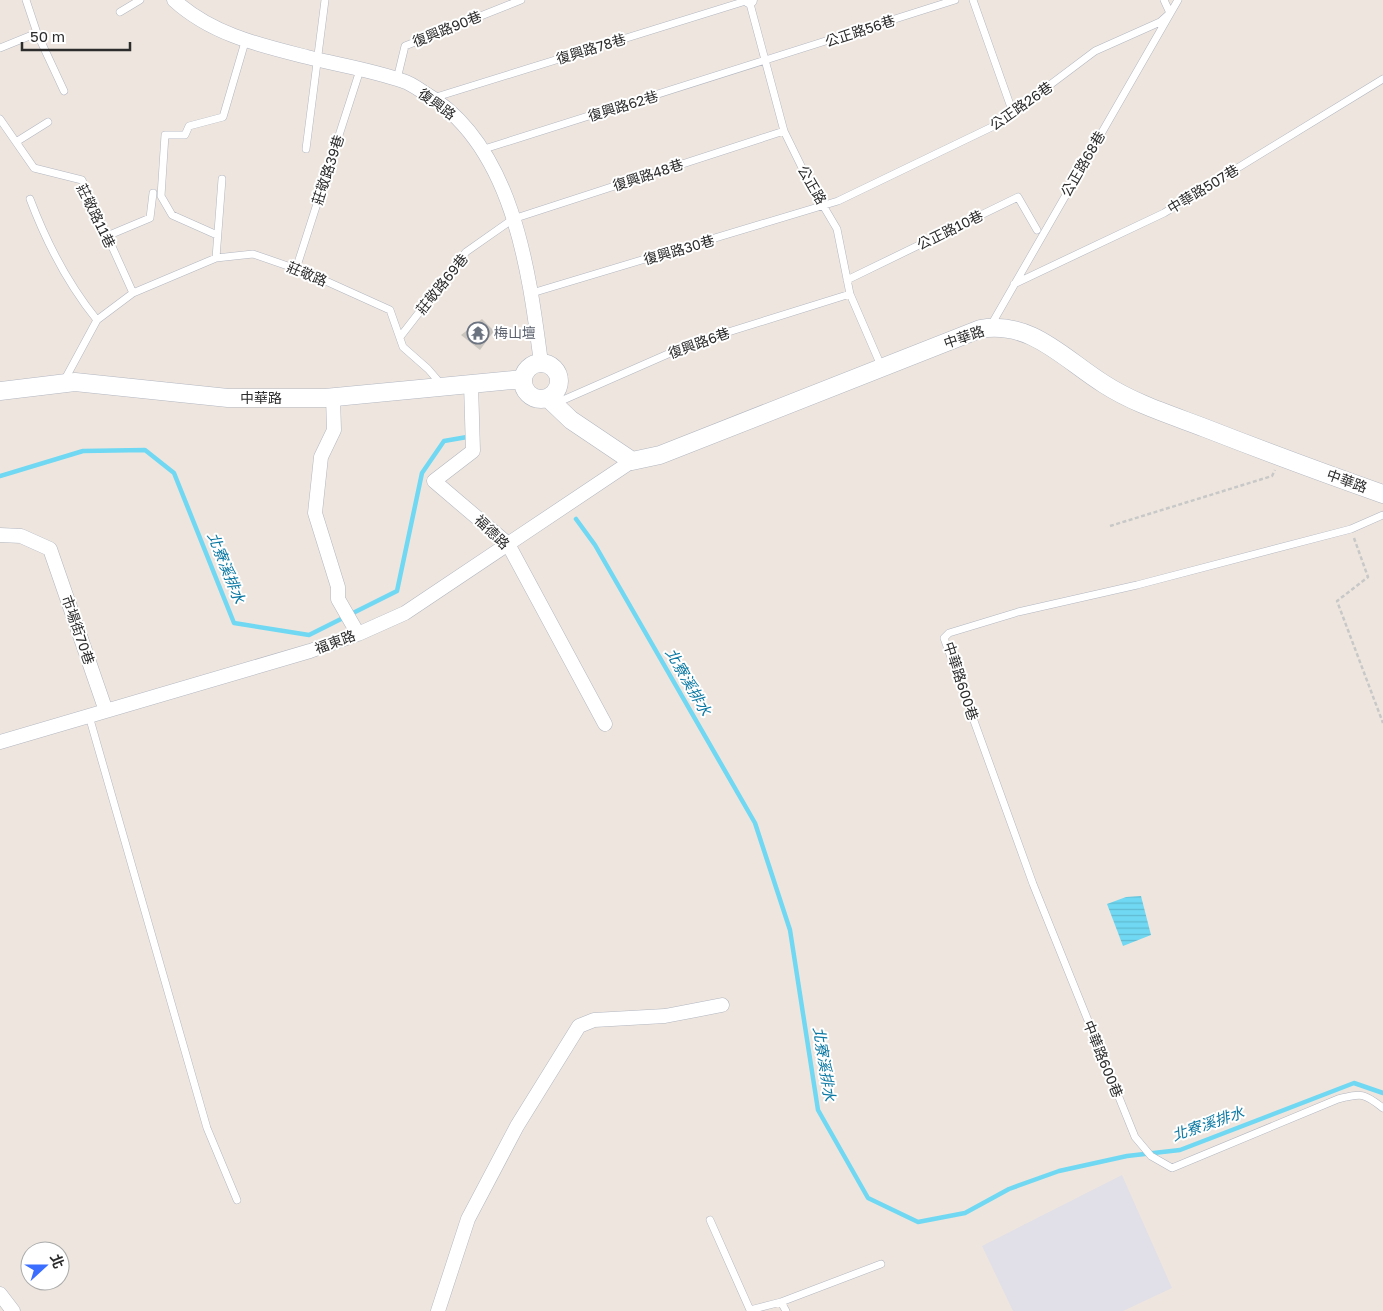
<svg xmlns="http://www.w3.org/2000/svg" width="1383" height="1311" viewBox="0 0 1383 1311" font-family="'Golos Text','Noto Sans TC',sans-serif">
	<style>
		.industrial { fill: #e1dfe7 }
		.water { fill: url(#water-rules) }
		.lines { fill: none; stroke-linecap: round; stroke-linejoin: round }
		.stream { stroke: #70d8f2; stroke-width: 4.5 }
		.building { fill: #c9c4bd }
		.service-casing { stroke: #b2b6c0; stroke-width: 8 }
		.minor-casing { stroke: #b2b6c0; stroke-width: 15 }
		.tertiary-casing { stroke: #b2b6c0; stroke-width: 19 }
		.path { stroke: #c8c8c8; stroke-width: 2.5; stroke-dasharray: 4 2.5; stroke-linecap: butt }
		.service { stroke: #fff; stroke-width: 7 }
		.minor { stroke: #fff; stroke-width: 14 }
		.tertiary { stroke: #fff; stroke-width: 18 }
		.labels { text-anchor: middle; stroke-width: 4; stroke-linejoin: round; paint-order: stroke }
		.street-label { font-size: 14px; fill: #2c2c2c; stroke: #fff }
		.worship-label { font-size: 14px; fill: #5b616d; stroke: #fff; text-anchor: start }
		.water-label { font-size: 15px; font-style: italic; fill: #0a78a3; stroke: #fff }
	</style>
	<defs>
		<pattern id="water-rules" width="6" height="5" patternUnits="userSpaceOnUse" patternTransform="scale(1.25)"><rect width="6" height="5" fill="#70d8f2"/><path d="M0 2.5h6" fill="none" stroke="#61bad0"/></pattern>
	</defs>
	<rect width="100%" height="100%" fill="#eee6de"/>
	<!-- industrial -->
	<path class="industrial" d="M1122,1175L1172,1288L1123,1311H1013L982,1246Z"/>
	<!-- water -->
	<path class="water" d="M1141,896L1151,935L1123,946L1107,904L1126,897Z"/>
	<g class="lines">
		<!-- stream -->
		<path class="stream" d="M0,476L83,451L145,450L174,473L234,623L309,635L397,591L422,473L444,441L467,437
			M576,519L595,545L755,823L790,930L818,1110L868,1198L918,1222L965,1213L1009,1189L1059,1171L1127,1156L1180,1150L1354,1083L1383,1093"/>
	</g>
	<!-- building -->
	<path class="building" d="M482,319L494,331L480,350L461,335Z"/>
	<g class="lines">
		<!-- service casing -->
		<g class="service-casing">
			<path id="service" d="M26,0L37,33L64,91
				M749,0L784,131L808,180L837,229L850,294L882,368
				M973,0L1013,113
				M120,12L140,0
				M0,48L37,33
				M397,79L405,46L521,0
				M433,98L749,0
				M0,119L34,168L82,180L133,293
				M16,142L48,122
				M306,149L325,0
				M481,150L955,0
				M30,199C47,244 67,283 97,320
				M217,235L172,215L161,196L165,135H185L189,126L223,117L245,42
				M107,236L150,218L153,193
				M216,258L222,179
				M296,269L360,70
				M847,280L1018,197L1037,230
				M1014,284L1164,213L1383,79
				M532,293L838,201L998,124L1095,51L1160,22L1170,13L1164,0
				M990,327L1178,0
				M400,337L466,252L513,219L784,131
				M64,381L97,320L133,293L216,258L253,254L308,273L390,310L403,347L428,369L441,384
				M554,404L693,343L850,294
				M1383,515L1351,529L1137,585L1018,612L949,633L944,638L1033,884L1135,1137L1151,1156L1172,1168L1338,1099C1362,1093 1364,1093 1383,1108
				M89,716L207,1128L237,1200
				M710,1220L750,1310L781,1302L786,1311
				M781,1302L881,1264"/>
		</g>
		<!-- minor casing -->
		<g class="minor-casing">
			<path id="minor" d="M174,0C211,34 259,45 307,57C339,65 372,70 403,81C410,83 417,88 423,92C513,143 529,270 541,363
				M749,0H750
				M471,384L473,451L434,481L508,544L605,724
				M333,397L334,430L321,457L315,513L338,587V599L358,634
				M0,535L21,536L50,549L106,711
				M0,742L310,651L358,634L405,613L632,461
				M0,1294L13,1311
				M438,1311L468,1219L517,1126L579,1026L594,1020L665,1016L722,1005"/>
		</g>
		<!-- tertiary casing -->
		<g class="tertiary-casing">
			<path id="tertiary" d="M523 381a18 18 0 1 1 36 0a18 18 0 1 1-36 0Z
				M0,391L75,382L228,398H325L523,379
				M549,399L571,420L632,461L660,455L980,329C1031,320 1064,359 1104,384C1135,404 1171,415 1205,428C1264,451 1323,473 1383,494"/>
		</g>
		<!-- path -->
		<path class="path" d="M1110,526L1272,476L1275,470
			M1354,538L1368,577L1337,601L1383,723"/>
		<!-- service -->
		<use href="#service" class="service"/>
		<!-- minor -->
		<use href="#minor" class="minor"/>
		<!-- tertiary -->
		<use href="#tertiary" class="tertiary"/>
	</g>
	<!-- icons -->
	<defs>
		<g id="temple-ring" transform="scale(1.125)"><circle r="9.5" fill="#fff" stroke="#6b7280" stroke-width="1.5"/><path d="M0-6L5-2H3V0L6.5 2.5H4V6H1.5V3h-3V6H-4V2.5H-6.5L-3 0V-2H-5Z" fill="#6b7280"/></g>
	</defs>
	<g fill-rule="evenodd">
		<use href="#temple-ring" x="478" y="333"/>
	</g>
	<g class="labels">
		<!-- street labels -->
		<g class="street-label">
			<text transform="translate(447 29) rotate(-22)" y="5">復興路90巷</text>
			<text transform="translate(860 31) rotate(-18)" y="5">公正路56巷</text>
			<text transform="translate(591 49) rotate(-17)" y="5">復興路78巷</text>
			<text transform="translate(437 104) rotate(36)" y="5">復興路</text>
			<text transform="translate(623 106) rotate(-17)" y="5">復興路62巷</text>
			<text transform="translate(1021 106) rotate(-35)" y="5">公正路26巷</text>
			<text transform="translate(1083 164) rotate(-60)" y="5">公正路68巷</text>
			<text transform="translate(328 170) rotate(-72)" y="5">莊敬路39巷</text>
			<text transform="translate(648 175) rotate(-18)" y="5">復興路48巷</text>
			<text transform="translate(812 185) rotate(60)" y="5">公正路</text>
			<text transform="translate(1203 189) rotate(-31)" y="5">中華路507巷</text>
			<text transform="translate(96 216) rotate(64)" y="5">莊敬路11巷</text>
			<text transform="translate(950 230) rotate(-26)" y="5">公正路10巷</text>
			<text transform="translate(679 250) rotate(-16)" y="5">復興路30巷</text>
			<text transform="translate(307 274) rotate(22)" y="5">莊敬路</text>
			<text transform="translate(442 284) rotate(-51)" y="5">莊敬路69巷</text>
			<text transform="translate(964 337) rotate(-19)" y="5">中華路</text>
			<text transform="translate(699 343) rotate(-20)" y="5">復興路6巷</text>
			<text x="261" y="403">中華路</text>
			<text transform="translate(1347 481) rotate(20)" y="5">中華路</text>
			<text transform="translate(492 532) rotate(44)" y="5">福德路</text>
			<text transform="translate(78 630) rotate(71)" y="5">市場街70巷</text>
			<text transform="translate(335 642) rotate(-20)" y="5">福東路</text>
			<text transform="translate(961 681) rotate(72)" y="5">中華路600巷</text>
			<text transform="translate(1103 1059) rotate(68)" y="5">中華路600巷</text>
		</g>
		<!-- worship labels -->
		<g class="worship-label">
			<text x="494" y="338">梅山壇</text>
		</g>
		<!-- water labels -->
		<g class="water-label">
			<text transform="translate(226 568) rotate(68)" y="5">北寮溪排水</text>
			<text transform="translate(688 682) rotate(60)" y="5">北寮溪排水</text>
			<text transform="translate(824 1064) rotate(81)" y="5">北寮溪排水</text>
			<text transform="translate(1208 1124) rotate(-19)" y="5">北寮溪排水</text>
		</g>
	</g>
	<!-- north arrow -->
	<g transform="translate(45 1266) rotate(69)"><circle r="24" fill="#ffffff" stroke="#ababab"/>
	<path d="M0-4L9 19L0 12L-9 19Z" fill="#3b6dff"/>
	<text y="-8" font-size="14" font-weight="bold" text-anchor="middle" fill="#2c2c2c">北</text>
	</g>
	<!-- scale -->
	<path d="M22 42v8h108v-8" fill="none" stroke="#2c2c2c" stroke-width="2.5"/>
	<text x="30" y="42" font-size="15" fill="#2c2c2c" stroke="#ffffff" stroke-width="4" paint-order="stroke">50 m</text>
</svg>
